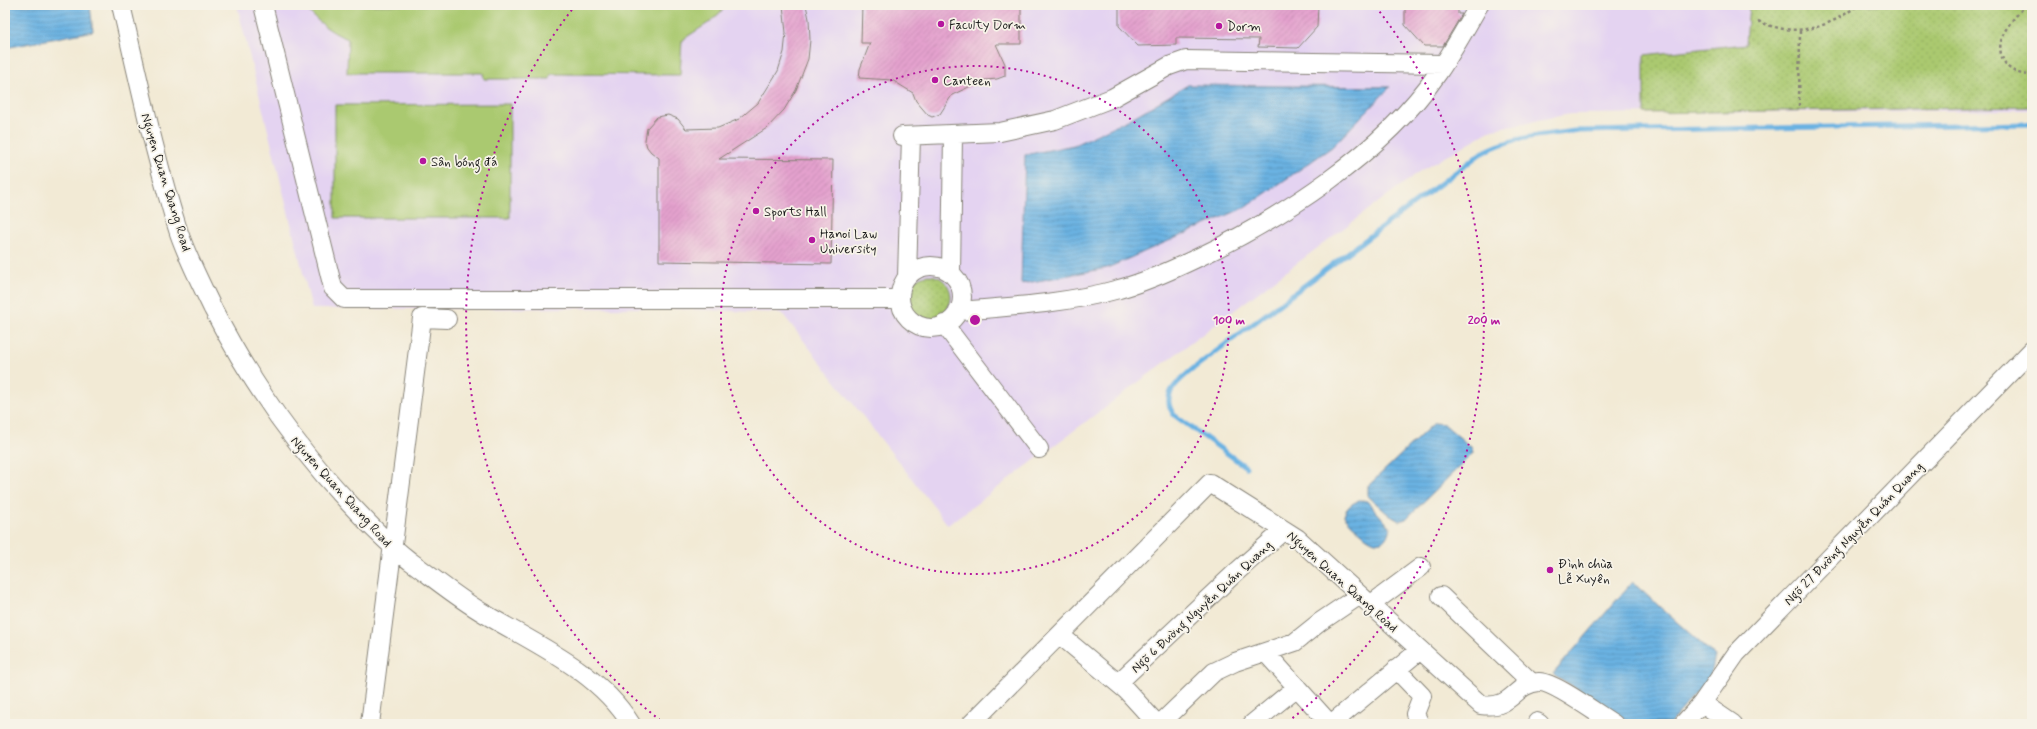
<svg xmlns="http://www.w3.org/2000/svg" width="2037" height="729" viewBox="0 0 2037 729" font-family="Mynerve,sans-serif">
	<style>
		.built { fill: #e4d3f1 }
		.grass { fill: url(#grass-dots); stroke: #637246 }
		.garden { fill: #aac970; stroke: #637246 }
		.water { fill: url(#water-rules); stroke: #44677f }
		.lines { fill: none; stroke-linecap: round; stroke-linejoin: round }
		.stream { stroke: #6bb2e2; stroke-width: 5 }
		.building { fill: url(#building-hatch) }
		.minor-casing { stroke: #878378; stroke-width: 20 }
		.path { stroke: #878378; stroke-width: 2.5; stroke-dasharray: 3 3; stroke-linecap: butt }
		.minor { stroke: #fff; stroke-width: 18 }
		.ring { fill: none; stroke: #b5179e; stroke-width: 2; stroke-dasharray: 2 4 }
		.poi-dot { fill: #b5179e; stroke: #f7f3e8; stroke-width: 1.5 }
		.labels { text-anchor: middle; stroke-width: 3.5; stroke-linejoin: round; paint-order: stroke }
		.poi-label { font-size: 13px; fill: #1c1c1c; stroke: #f7f3e8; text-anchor: start }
		.street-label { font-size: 13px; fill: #1c1c1c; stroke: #f7f3e8 }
		.centre { fill: #b5179e; stroke: #f7f3e8; stroke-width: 2 }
		.ring-label { font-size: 12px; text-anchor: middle; font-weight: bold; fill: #b5179e; stroke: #f7f3e8; stroke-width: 3.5; stroke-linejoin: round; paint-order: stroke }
	</style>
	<defs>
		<pattern id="grass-dots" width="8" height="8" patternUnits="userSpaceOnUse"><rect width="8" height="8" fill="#aac970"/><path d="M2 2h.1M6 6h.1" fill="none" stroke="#92ac60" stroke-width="1.8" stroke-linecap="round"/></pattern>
		<pattern id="water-rules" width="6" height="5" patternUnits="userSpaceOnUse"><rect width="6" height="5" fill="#6bb2e2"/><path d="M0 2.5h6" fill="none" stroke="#5c98c1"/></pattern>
		<pattern id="building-hatch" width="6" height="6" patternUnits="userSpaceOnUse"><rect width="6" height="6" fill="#e4a1ce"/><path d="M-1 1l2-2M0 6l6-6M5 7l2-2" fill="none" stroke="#c38ab0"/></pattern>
	</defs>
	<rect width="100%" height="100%" fill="#f7f3e8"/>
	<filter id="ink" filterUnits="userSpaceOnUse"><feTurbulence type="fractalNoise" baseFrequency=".025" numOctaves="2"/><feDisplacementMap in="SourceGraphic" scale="8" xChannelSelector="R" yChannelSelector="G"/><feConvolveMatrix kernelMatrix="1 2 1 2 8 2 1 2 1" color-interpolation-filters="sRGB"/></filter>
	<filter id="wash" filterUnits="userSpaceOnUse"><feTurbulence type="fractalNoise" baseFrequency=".012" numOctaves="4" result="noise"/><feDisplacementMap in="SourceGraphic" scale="16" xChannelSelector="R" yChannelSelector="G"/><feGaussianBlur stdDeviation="0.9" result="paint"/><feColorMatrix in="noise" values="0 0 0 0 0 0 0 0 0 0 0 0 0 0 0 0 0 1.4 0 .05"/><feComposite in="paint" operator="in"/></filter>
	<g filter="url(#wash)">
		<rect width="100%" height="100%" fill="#f2ead5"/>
		<!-- built -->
		<path class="built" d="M237,5H2032V110L1570,114L1493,129L1420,171L948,525L782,313L653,308L312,309Z"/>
		<!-- grass -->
		<path class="grass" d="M1749,5H2032V107L1644,113V55L1746,44Z
			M907 297a22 22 0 1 1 44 0a22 22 0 1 1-44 0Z"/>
		<!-- garden -->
		<path class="garden" d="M303,5H728L710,22L682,40L680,75L551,74L550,79H484L483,73H347L348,39C329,32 316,20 303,5Z
			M510,104V218H335V105Z"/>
		<!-- water -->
		<path class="water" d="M5,5H90L93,31L5,48Z
			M1188,85L1390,87L1332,147L1246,207L1107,268L1021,284L1025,155L1074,145L1130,119Z
			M1434,423L1444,424L1472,448L1473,453L1406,519L1399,521L1389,515L1368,496V486Z
			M1362,500L1367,501L1390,527C1383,562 1356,528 1344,516C1346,507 1353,502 1362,500Z
			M1632,582L1715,656L1711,675L1670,724H1633L1553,674Z"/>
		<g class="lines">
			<!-- stream -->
			<path class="stream" d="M1246,467L1174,415C1159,394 1179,381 1194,368L1480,154C1510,137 1541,135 1575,131L2032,124"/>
		</g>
		<g id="blocks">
			<!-- building -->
			<path class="building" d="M783,5H806L809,19L810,40L808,59L796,90L784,110L767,128L719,159L833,160L831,264L659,261V158L651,152L647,147L645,140L647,128L657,117L668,115L678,119L686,129L718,128L739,119L758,103L778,71L784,52L786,33Z
				M862,5H1021V44H996L1005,64V76L997,79L976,81L969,87L952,95L940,114L932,117L928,115L916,101L913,93L892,80L859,78L860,69L870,43H861Z
				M1119,5H1318L1317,27L1298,48L1258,47L1259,39L1176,38V45L1138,46L1119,26Z
				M1405,5H1458V14H1462L1443,46H1424L1405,25Z"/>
		</g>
	</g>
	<g filter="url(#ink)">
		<use href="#blocks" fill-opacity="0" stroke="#878378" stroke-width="1"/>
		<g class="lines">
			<!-- minor casing -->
			<g class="minor-casing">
				<path id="minor" d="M121,5C139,81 155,159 179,233C188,259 201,284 213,309C250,381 294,445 350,504C369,524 388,544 410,561C435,579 459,599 485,614C537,645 598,671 631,724
					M263,5L333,288L344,299H900
					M902,136L1000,132L1055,120L1112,98L1169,66L1186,60L1443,64
					M900 297a31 31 0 1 1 62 0a31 31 0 1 1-62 0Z
					M951,273L953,135
					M907,277L911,136
					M958,311C1009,307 1070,303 1119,289C1146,282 1170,271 1195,259C1282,218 1383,153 1438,73C1453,51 1466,28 1479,5
					M944,324L1039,449
					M1441,596L1532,683
					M1370,605L1421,567
					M1060,635L1126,690L1157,724
					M1266,653L1330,724
					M1396,669L1422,696L1415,714L1420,724
					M1118,683L1234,574L1284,530
					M1702,703L1733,724
					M1537,722L1540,724
					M370,724L422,318L447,319
					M971,724L1210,483L1297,538L1481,705C1513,710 1513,684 1539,682C1553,681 1599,715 1614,724
					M1160,724L1214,672L1235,662L1295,642L1320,622L1360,595
					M1252,724L1297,687
					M1331,724L1420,650
					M1683,724L1702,703L1736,654L2032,350"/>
			</g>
			<!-- path -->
			<path class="path" d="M2026,5C2011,21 1991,41 2005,63C2010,72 2023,75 2032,75
				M1758,21C1795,38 1827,29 1858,5
				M1799,106L1800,30"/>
			<!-- minor -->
			<use href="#minor" class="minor"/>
		</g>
	</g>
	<!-- distance rings -->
	<g class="ring">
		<circle cx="975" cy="320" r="254"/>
		<path d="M665 724A509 509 0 0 1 574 7M1376 7A509 509 0 0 1 1285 724"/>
	</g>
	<!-- markers -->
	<g class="poi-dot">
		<circle cx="941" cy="24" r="4"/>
		<circle cx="1219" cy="26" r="4"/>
		<circle cx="935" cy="80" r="4"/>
		<circle cx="423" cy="161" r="4"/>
		<circle cx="756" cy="211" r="4"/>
		<circle cx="812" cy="240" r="4"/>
		<circle cx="1550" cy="570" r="4"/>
	</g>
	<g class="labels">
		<!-- poi labels -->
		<g class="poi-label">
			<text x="949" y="29">Faculty Dorm</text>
			<text x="1227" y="31">Dorm</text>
			<text x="943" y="85">Canteen</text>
			<text x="431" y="166">Sân bóng đá</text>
			<text x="764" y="216">Sports Hall</text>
			<text x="820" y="238">Hanoi Law<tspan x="820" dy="15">University</tspan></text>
			<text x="1558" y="568">Đình chùa<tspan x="1558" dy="15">Lễ Xuyên</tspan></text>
		</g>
		<!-- street labels -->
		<g class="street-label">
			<text transform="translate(167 182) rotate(73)" y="5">Nguyen Quan Quang Road</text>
			<text transform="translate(342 491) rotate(48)" y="5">Nguyen Quan Quang Road</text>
			<text transform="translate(1853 533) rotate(-46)" y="5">Ngõ 27 Đường Nguyễn Quán Quang</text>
			<text transform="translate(1343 581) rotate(42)" y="5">Nguyen Quan Quang Road</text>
			<text transform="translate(1201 606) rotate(-43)" y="5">Ngõ 6 Đường Nguyễn Quán Quang</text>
		</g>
	</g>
	<circle cx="975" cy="320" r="6" class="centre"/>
	<g class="ring-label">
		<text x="1229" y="324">100 m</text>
		<text x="1484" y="324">200 m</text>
	</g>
	<!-- margin -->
	<rect width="2037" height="729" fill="none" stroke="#f7f3e8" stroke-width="20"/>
</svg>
